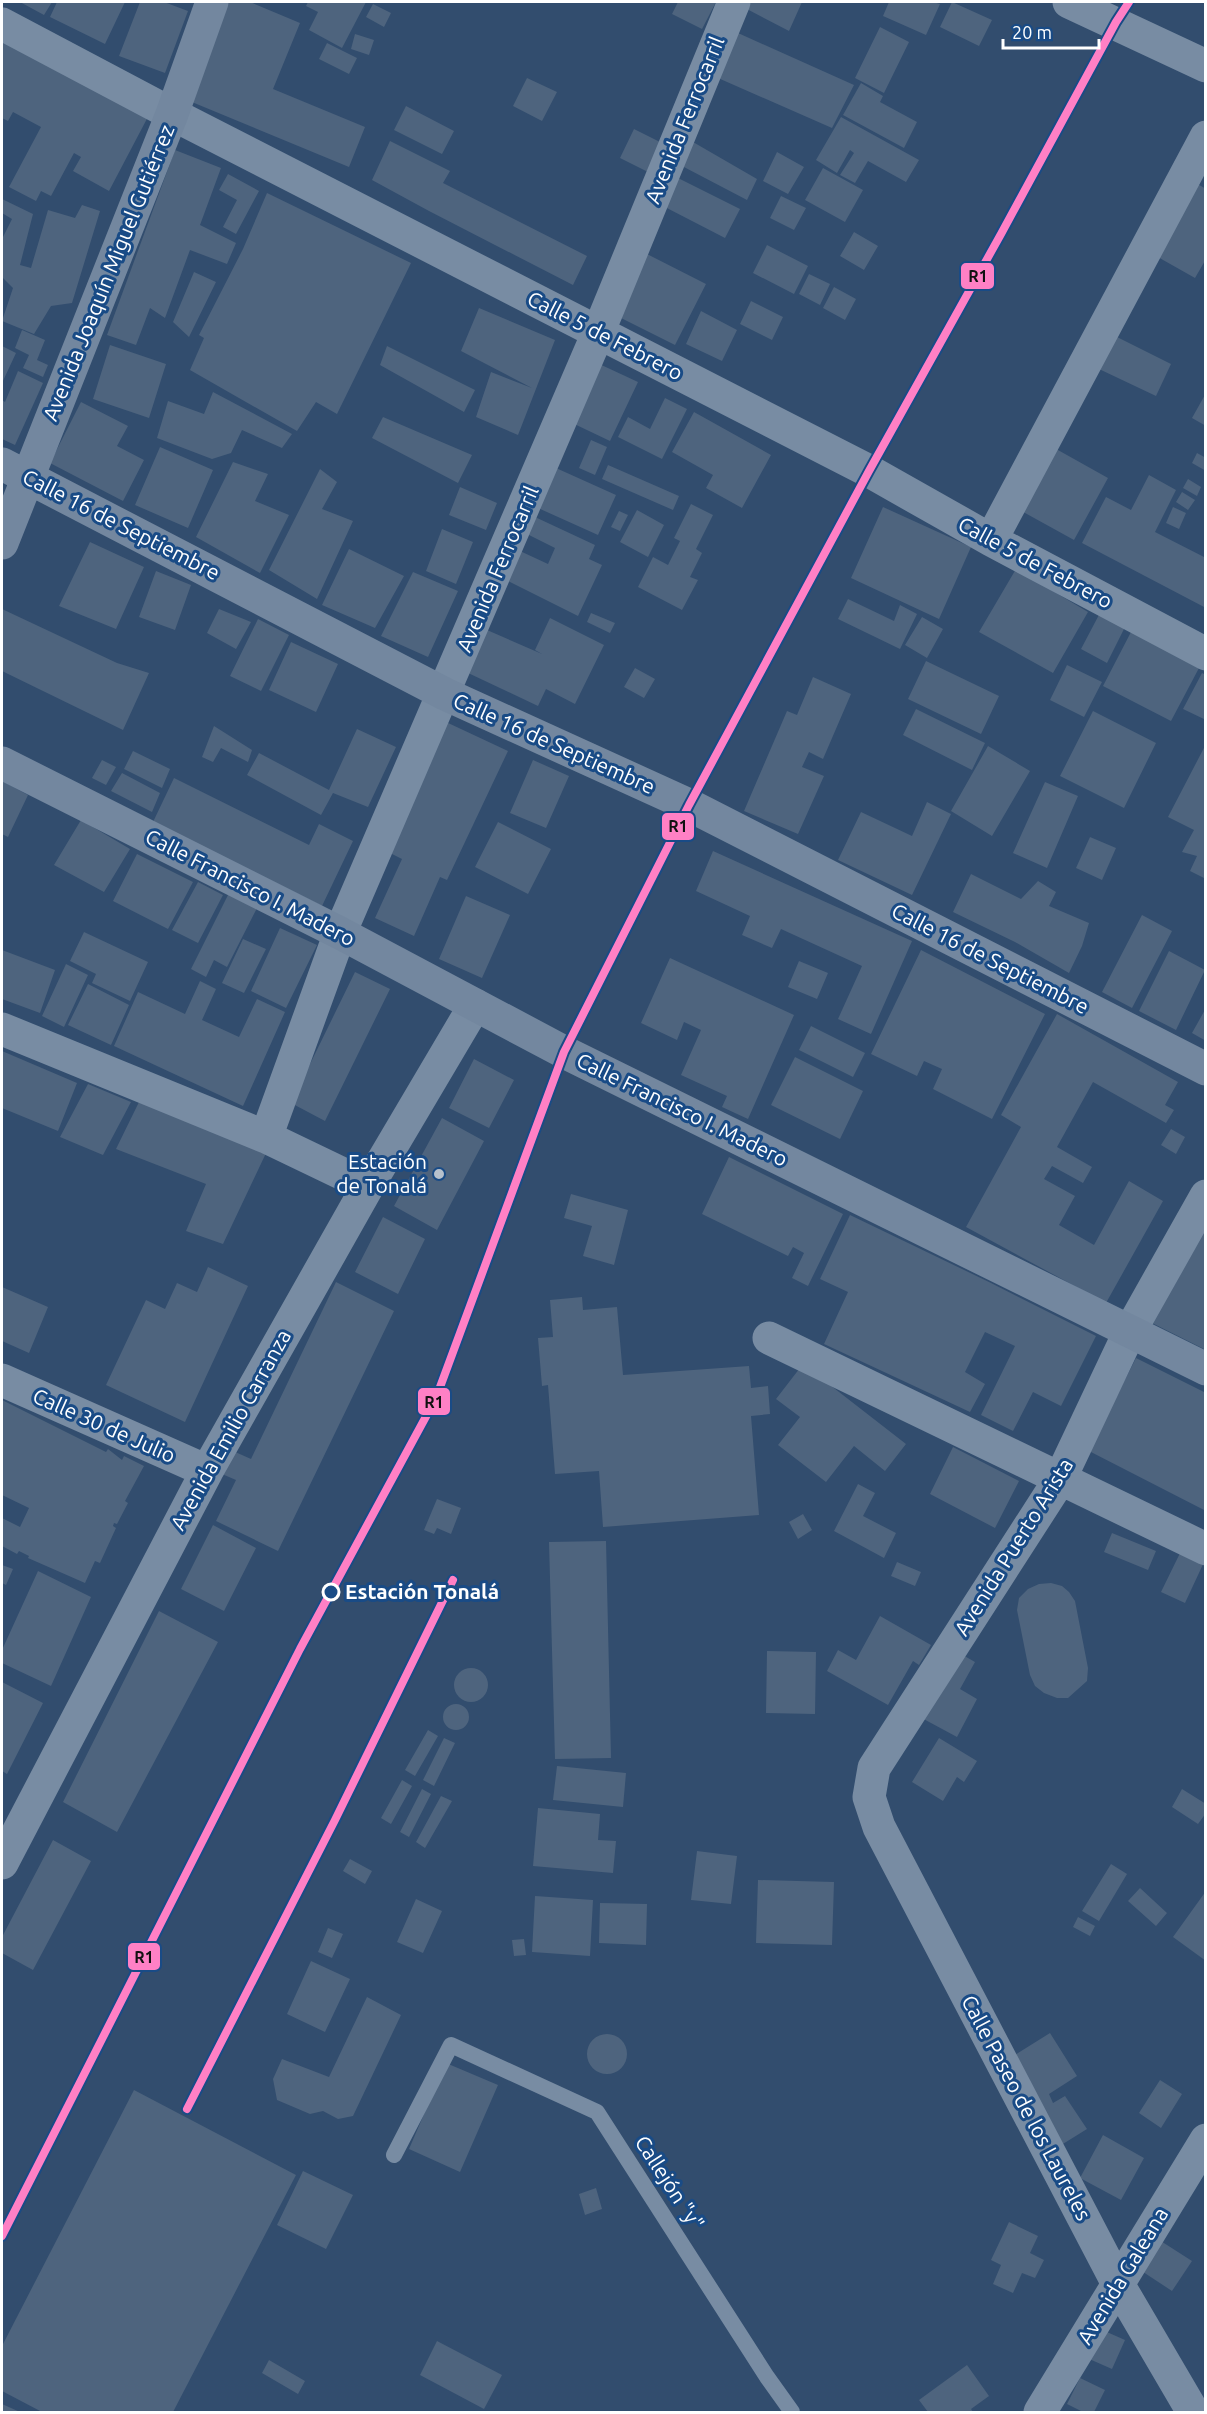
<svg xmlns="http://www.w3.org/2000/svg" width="1207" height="2414" viewBox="0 0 1207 2414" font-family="Ubuntu,sans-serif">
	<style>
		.building { fill: #4e647e }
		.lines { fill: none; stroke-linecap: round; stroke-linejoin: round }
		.lane { stroke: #788ca3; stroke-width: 16 }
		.street { stroke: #788ca3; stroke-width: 33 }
		.secondary { stroke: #73879f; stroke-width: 33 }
		.rail-1-casing { stroke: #194b86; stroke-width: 12 }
		.rail-1 { stroke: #ff80c5; stroke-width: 8 }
		.poi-dot { fill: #b7c1cc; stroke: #194b86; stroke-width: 2 }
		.stop-dot { fill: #194b86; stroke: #fff; stroke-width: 3 }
		.labels { text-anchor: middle; stroke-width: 6; stroke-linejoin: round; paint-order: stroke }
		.street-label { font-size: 21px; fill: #fff; stroke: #194b86 }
		.poi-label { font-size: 21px; fill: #fff; stroke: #194b86; text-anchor: end }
		.stop-label { font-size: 21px; font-weight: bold; fill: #fff; stroke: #194b86; text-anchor: start }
		.line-badge { stroke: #194b86; stroke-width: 2 }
		.pale-badge-label { font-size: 16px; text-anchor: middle; font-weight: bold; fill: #111 }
	</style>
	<rect width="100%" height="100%" fill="#324d6e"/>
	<!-- building -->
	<path class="building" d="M20,2H52L44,15Z
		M57,2H125L105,44L50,17Z
		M140,2H164L188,11L165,73L119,56Z
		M227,2H250L300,23L273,89L365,127L349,167L187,100Z
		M308,2H366L342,48L309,30L318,12L306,6Z
		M678,2H716L702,29L672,14Z
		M748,2H802L789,31L745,8Z
		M889,2H933L940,4L926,35L883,16Z
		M952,2L992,20L979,46L940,27Z
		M373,4L391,13L384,27L366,17Z
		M880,27L909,42L884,93L855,78Z
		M2,33L150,113L109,191L73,171L81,157L74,153L51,196L41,191L36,201L9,187L41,127L13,112L8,121L2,118Z
		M738,33L854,85L832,128L718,78Z
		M355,34L374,40L369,55L351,49Z
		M327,43L357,58L349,74L319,59Z
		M527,78L557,92L542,121L513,106Z
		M861,83L883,96L880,102L917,122L904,148L843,115Z
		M406,106L454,131L442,154L394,130Z
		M841,117L919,160L906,182L868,161L855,183L840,175L854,153L850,150L837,173L816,160Z
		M634,129L664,144L650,173L620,158Z
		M390,141L450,171L443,183L587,256L573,285L429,211L372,180Z
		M693,142L757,179L747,200L682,166Z
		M175,150L221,168L200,225L236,243L227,264L190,250L165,318L150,308L136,345L107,335Z
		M777,152L804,167L788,194L763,181Z
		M823,168L863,190L845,222L805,200Z
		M228,174L259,191L236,234L223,227L237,200L219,190Z
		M676,177L740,209L725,238L661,205Z
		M1196,183L1206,189V259L1195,278L1156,256Z
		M267,193L411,263L337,414L316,402L297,431L190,370L204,338L199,335L243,249Z
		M781,196L806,208L794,230L770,218Z
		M2,199L33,214L20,265L31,268L48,210L75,218L82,205L100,211L72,303L51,306L34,334L2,321L13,288L2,277V239L12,219L2,213Z
		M854,232L878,246L864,270L840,256Z
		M767,245L808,266L794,294L753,273Z
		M645,253L706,284L675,345L615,315Z
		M194,272L216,282L189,337L173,322Z
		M809,274L830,284L820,305L799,294Z
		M834,287L856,299L845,320L823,308Z
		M751,301L783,317L772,340L740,324Z
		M479,308L555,340L518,435L476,417L491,372L532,388L461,351Z
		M701,311L737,330L722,361L686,344Z
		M22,330L45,340L37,360L48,365L43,377L23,368L29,355L15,348Z
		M1115,336L1171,364L1156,396L1099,369Z
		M110,345L166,364L149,418L93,399Z
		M2,346L16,353L2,383Z
		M387,346L475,390L464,412L380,365Z
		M595,362L638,382L610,441L568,421Z
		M18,371L43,383L15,445L2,439V400L5,402Z
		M213,392L292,434L282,448L242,430L231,453L212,459L157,438L168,401L204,414Z
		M1206,393V426L1192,418Z
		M665,398L687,409L662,459L618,437L628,417L650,429Z
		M81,402L128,426L117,446L144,460L123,501L50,463Z
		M694,412L771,455L742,508L706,488L713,475L672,452Z
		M383,417L472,455L458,483L372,438Z
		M591,440L607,447L595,475L579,468Z
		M1049,445L1108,478L1074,540L1016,508Z
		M160,447L213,470L188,528L135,505Z
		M1197,453L1206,458V471L1192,463Z
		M233,462L268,474L255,501L289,515L260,573L196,537Z
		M608,465L679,496L673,510L602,479Z
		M556,468L616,495L598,535L538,508Z
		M320,469L337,482L322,509L353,521L317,599L269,570Z
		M1149,475L1176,490L1155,532L1206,558V608L1082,543L1106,497L1131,510Z
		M1188,479L1201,487L1197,496L1183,488Z
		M460,487L497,503L486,530L449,515Z
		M1182,492L1195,500L1188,510L1176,502Z
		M691,504L713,515L696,549L702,553L690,577L698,580L682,610L638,587L653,557L668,565L680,541L674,538Z
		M883,507L971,547L939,619L851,578Z
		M1173,507L1186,513L1179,529L1166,523Z
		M637,510L664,525L648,557L620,542Z
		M619,511L628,515L620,531L611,527Z
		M535,517L595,545L589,559L602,565L578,616L506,580L520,551L548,564L555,548L527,534Z
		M442,529L473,542L456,584L426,571Z
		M90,542L144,567L116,629L59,606Z
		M349,549L404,576L375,628L322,605Z
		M1016,569L1088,612L1053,673L979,632Z
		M156,571L191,585L175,630L139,617Z
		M413,572L458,591L428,657L381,636Z
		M848,599L894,621L900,605L917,614L900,649L838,619Z
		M2,609L117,663L149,673L123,730L2,671Z
		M219,609L251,622L236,649L207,633Z
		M1101,611L1126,625L1107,663L1081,649Z
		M591,613L615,623L610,633L587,622Z
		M922,617L943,629L927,658L905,645Z
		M550,618L604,645L575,704L546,689L538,706L466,672L487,630L542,654L535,650Z
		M258,619L289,635L261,691L230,676Z
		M1131,632L1199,668L1171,721L1103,686Z
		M291,642L338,664L316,712L269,690Z
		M926,661L999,696L981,734L908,699Z
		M1067,665L1102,682L1084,717L1050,700Z
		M635,668L655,679L644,698L624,687Z
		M1202,673L1206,675V720L1183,709Z
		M813,677L851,694L823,759L809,752L802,767L824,776L798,834L744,811L787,711L797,715Z
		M916,709L985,743L972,770L903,735Z
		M1093,711L1156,743L1124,808L1060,776Z
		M446,722L508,751L447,880L440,877L414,936L375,918L402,859L386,851Z
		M214,726L252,750L248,762L221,748L213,762L202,757Z
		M357,729L396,747L368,807L333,793L321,815L247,775L259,753L329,790Z
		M1206,744V879L1190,871L1197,856L1182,852L1194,830L1168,817Z
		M988,746L1030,771L992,836L951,811Z
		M133,751L170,769L162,788L124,769Z
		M102,760L116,767L106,785L92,778Z
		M533,760L569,776L546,828L510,813Z
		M122,773L160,793L152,812L111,791Z
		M174,778L309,845L319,824L353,841L322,906L153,822Z
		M2,781L28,795L8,837L2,834Z
		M1045,782L1078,796L1047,868L1013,853Z
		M927,802L951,814L912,895L838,860L861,812L912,836Z
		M81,820L130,849L104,892L54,865Z
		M498,822L551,849L528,894L475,867Z
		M1090,837L1116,848L1102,880L1076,868Z
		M713,851L912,941L871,1034L838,1019L862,966L781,929L772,948L742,935L750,916L696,891Z
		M137,854L193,882L168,929L113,901Z
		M971,874L1021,899L1038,881L1056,892L1049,906L1089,923L1082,946L1069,973L1015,942L953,912Z
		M198,882L223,895L198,943L172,930Z
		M229,893L257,908L227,967L214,960L206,977L191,969Z
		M466,896L510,915L482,978L439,959Z
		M1142,915L1172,931L1132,1008L1102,992Z
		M280,928L317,945L286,1008L251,991Z
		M84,932L148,962L130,1001L92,983L96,974L70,961Z
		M243,939L266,949L244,993L222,983Z
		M2,950L55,970L40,1013L2,999Z
		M921,950L1045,1014L992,1119L933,1089L942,1069L924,1061L917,1076L871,1054Z
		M1169,951L1205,970L1176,1030L1139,1011Z
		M670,958L794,1015L748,1119L722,1107L727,1096L681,1075L701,1030L684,1022L677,1040L641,1023Z
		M799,961L828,973L817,999L788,987Z
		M66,964L88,975L64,1027L42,1016Z
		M355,972L390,989L325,1121L291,1103Z
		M200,981L216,989L202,1020L239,1037L257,999L285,1012L243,1106L114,1046L138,992L185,1014Z
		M88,984L129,1005L111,1045L68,1025Z
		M1206,1008V1041L1192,1033Z
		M1057,1014L1178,1082L1165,1105L1174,1110L1166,1123L1093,1082L1057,1147L1092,1167L1083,1183L1052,1166L1044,1179L1075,1196L1059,1225L1094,1245L1129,1181L1163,1201L1106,1303L966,1227L1021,1127L1001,1115Z
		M811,1026L865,1053L853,1077L799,1050Z
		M2,1051L77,1083L58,1131L2,1108Z
		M795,1057L863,1091L840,1139L771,1105Z
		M474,1059L514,1080L489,1128L449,1108Z
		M88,1084L131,1102L103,1155L60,1137Z
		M139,1102L267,1151L223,1244L186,1231L206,1184L116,1149Z
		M442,1118L484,1141L437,1230L394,1206Z
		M1171,1129L1185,1137L1176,1154L1161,1145Z
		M729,1157L843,1214L808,1286L792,1278L804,1253L793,1247L788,1256L702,1214Z
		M571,1194L628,1210L614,1265L583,1256L592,1226L564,1218Z
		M850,1215L989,1282L1096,1336L1061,1406L1033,1392L1013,1431L981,1415L1015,1346L985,1332L965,1372L985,1384L970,1412L824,1344L848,1292L820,1279Z
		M383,1217L425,1239L398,1294L355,1272Z
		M1206,1224V1350L1144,1319Z
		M208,1267L248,1286L185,1422L106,1385L146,1300L165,1309L177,1283L197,1292Z
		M336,1282L394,1311L278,1551L216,1521L236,1480L222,1474L233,1451L251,1459Z
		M2,1287L48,1307L29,1353L2,1341Z
		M582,1297L583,1310L617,1307L623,1375L749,1366L751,1388L768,1386L770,1414L751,1416L759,1515L603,1527L599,1471L555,1474L548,1385L542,1386L538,1338L553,1337L550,1300Z
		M1136,1358L1206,1393V1511L1089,1451Z
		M803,1364L906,1444L885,1471L854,1446L826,1482L778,1445L800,1417L776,1399Z
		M2,1400L106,1452L108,1449L122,1460L124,1456L144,1466L125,1501L128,1503L117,1524L114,1523L113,1526L116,1528L100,1563L95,1561L85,1583L28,1558L29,1556L19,1551L17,1554L2,1546V1518L20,1527L29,1508L2,1495Z
		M953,1447L1019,1481L995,1528L930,1494Z
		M858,1484L875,1493L863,1516L896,1533L884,1558L834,1531Z
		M437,1499L461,1508L451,1534L437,1528L434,1534L424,1530Z
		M803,1514L812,1530L798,1539L789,1522Z
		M213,1525L256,1548L224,1611L181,1589Z
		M1112,1533L1156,1551L1148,1570L1104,1552Z
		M606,1541L611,1758L555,1759L549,1542Z
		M1182,1549L1205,1560L1185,1603L1161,1592Z
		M897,1562L921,1572L915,1586L891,1576Z
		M2,1565L13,1569L6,1585L2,1583Z
		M38,1571L91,1597L51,1686L2,1663V1650Z
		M1051,1583L1062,1586L1069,1592L1075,1601L1088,1668L1087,1681L1068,1698H1057L1044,1693L1035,1686L1030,1675L1017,1610L1019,1598L1028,1589L1039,1584Z
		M159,1611L218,1642L117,1832L63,1802Z
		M880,1616L931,1645L919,1665L913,1661L888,1705L827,1671L838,1650L856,1660Z
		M954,1650L975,1662L960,1689L977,1699L957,1737L918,1716Z
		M767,1651L816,1652L815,1714L766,1713Z
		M454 1685a17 17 0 1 1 34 0a17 17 0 1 1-34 0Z
		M2,1682L43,1703L7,1774L2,1771Z
		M443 1717a13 13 0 1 1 26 0a13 13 0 1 1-26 0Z
		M428,1730L438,1736L415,1776L405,1770Z
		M444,1738L455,1743L434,1786L423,1780Z
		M939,1738L977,1761L964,1782L957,1777L943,1801L912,1782Z
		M557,1766L626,1773L623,1807L553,1800Z
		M402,1780L412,1786L391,1824L381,1818Z
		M422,1789L431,1794L409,1837L400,1832Z
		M1182,1789L1206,1804V1813L1198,1824L1172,1807Z
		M441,1796L452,1801L425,1848L416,1842Z
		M538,1808L600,1814L598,1840L616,1841L613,1873L533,1866Z
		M53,1840L91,1861L33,1970L2,1953V1937Z
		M697,1851L737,1856L731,1904L691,1900Z
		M350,1859L372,1871L365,1884L343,1871Z
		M1111,1864L1127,1874L1099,1921L1082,1911Z
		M758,1880L834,1882L832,1945L756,1943Z
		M1140,1888L1167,1913L1156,1926L1128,1901Z
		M1206,1891V1961L1173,1937Z
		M535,1896L593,1900L590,1956L532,1952Z
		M416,1899L442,1911L423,1953L397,1942Z
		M600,1903L647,1904L646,1945L599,1943Z
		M1078,1917L1095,1926L1090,1936L1073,1927Z
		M328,1928L343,1934L332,1958L318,1952Z
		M524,1939L526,1955L514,1956L512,1940Z
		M311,1961L350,1979L325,2032L287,2014Z
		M367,1997L401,2015L353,2116L338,2119L323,2111L310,2114L277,2100L273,2079L282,2059L329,2077Z
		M1050,2033L1077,2076L1049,2094L1053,2103L1065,2096L1087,2129L1058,2147L1005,2061Z
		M587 2054a20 20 0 1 1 40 0a20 20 0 1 1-40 0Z
		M446,2063L498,2085L460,2172L409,2149Z
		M1160,2080L1182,2094L1161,2128L1139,2113Z
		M134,2090L296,2175L173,2412H42L2,2391V2346Z
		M1103,2135L1144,2158L1121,2200L1080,2178Z
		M303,2171L353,2195L326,2249L277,2225Z
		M596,2188L602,2209L585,2215L579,2194Z
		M1009,2222L1038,2236L1030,2253L1044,2260L1035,2278L1022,2273L1013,2293L993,2284L1001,2265L991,2260Z
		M1153,2236L1192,2261L1172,2291L1134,2266Z
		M1100,2329L1125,2340L1112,2369L1087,2358Z
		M437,2341L502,2375L484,2409L420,2375Z
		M269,2360L305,2381L298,2394L262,2373Z
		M967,2365L989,2396L971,2409L973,2412H928L919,2400Z
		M1080,2378L1105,2390L1094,2412H1083L1067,2404Z
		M2,2404L20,2412H2Z"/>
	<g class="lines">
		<!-- lane -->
		<path class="lane" d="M394,2155L451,2045L597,2112L767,2377L792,2412"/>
		<!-- street -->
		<path class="street" d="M1069,2L1206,66
			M2,24L172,114L869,471L991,540L1206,654
			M991,540L1206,137
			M2,1029L266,1137L368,1186
			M266,1137L340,933L598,333L734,2
			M769,1338L1206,1549
			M2,1380L207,1471
			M2,1863L207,1471L368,1186L475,1005
			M1040,2412L1206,2140
			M1193,2412L1118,2284L879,1827L869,1797L874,1768L1060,1479L1130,1331L1206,1196"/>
		<!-- secondary -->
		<path class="secondary" d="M2,464L445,694L689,805L1206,1069
			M2,543L172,114L212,2
			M2,763L340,933L564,1052L1206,1369"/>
		<!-- rail-1 casing -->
		<g class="rail-1-casing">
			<path id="rail-1" d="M187,2109L335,1820L453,1580
				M2,2236L300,1649L436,1398L564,1052L689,805L869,471L1001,234L1116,22L1129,2"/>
		</g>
		<!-- rail-1 -->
		<use href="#rail-1" class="rail-1"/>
	</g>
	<!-- markers -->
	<circle class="poi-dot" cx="439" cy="1174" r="6"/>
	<circle class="stop-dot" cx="331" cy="1592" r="8"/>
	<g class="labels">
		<!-- street labels -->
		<g class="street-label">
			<text transform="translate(685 120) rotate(-68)" y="7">Avenida Ferrocarril</text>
			<text transform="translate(109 273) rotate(-68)" y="7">Avenida Joaquín Miguel Gutiérrez</text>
			<text transform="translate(605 336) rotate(27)" y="7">Calle 5 de Febrero</text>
			<text transform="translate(121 525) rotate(27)" y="7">Calle 16 de Septiembre</text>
			<text transform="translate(1035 563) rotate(28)" y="7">Calle 5 de Febrero</text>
			<text transform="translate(498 569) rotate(-67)" y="7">Avenida Ferrocarril</text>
			<text transform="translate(554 744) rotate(24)" y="7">Calle 16 de Septiembre</text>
			<text transform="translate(250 888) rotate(27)" y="7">Calle Francisco I. Madero</text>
			<text transform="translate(990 959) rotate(27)" y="7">Calle 16 de Septiembre</text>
			<text transform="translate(682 1110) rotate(26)" y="7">Calle Francisco I. Madero</text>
			<text transform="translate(104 1426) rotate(24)" y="7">Calle 30 de Julio</text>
			<text transform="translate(231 1430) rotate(-61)" y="7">Avenida Emilio Carranza</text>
			<text transform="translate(1014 1547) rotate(-58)" y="7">Avenida Puerto Arista</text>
			<text transform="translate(1026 2108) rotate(62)" y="7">Calle Paseo de los Laureles</text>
			<text transform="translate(669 2183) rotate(57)" y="7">Callejón "y"</text>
			<text transform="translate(1123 2276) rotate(-59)" y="7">Avenida Galeana</text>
		</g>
		<!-- poi labels -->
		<g class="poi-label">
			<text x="427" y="1169">Estación<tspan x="427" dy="24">de Tonalá</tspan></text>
		</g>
		<!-- stop labels -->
		<g class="stop-label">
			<text x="345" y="1599">Estación Tonalá</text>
		</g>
	</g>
	<g class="line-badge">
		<rect x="960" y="262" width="35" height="28" rx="6" fill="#ff80c5"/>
		<rect x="661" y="812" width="34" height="29" rx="6" fill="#ff80c5"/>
		<rect x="417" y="1387" width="34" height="29" rx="6" fill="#ff80c5"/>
		<rect x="127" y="1942" width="34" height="29" rx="6" fill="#ff80c5"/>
	</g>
	<g class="pale-badge-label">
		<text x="978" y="282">R1</text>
		<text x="678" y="832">R1</text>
		<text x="434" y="1408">R1</text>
		<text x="144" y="1963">R1</text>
	</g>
	<!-- border -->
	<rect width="1207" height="2414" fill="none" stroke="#ffffff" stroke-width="6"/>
	<!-- scale -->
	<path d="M1003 39v9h96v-9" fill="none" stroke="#ffffff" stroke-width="3"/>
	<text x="1012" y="39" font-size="18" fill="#ffffff" stroke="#194b86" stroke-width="4.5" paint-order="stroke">20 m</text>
</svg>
